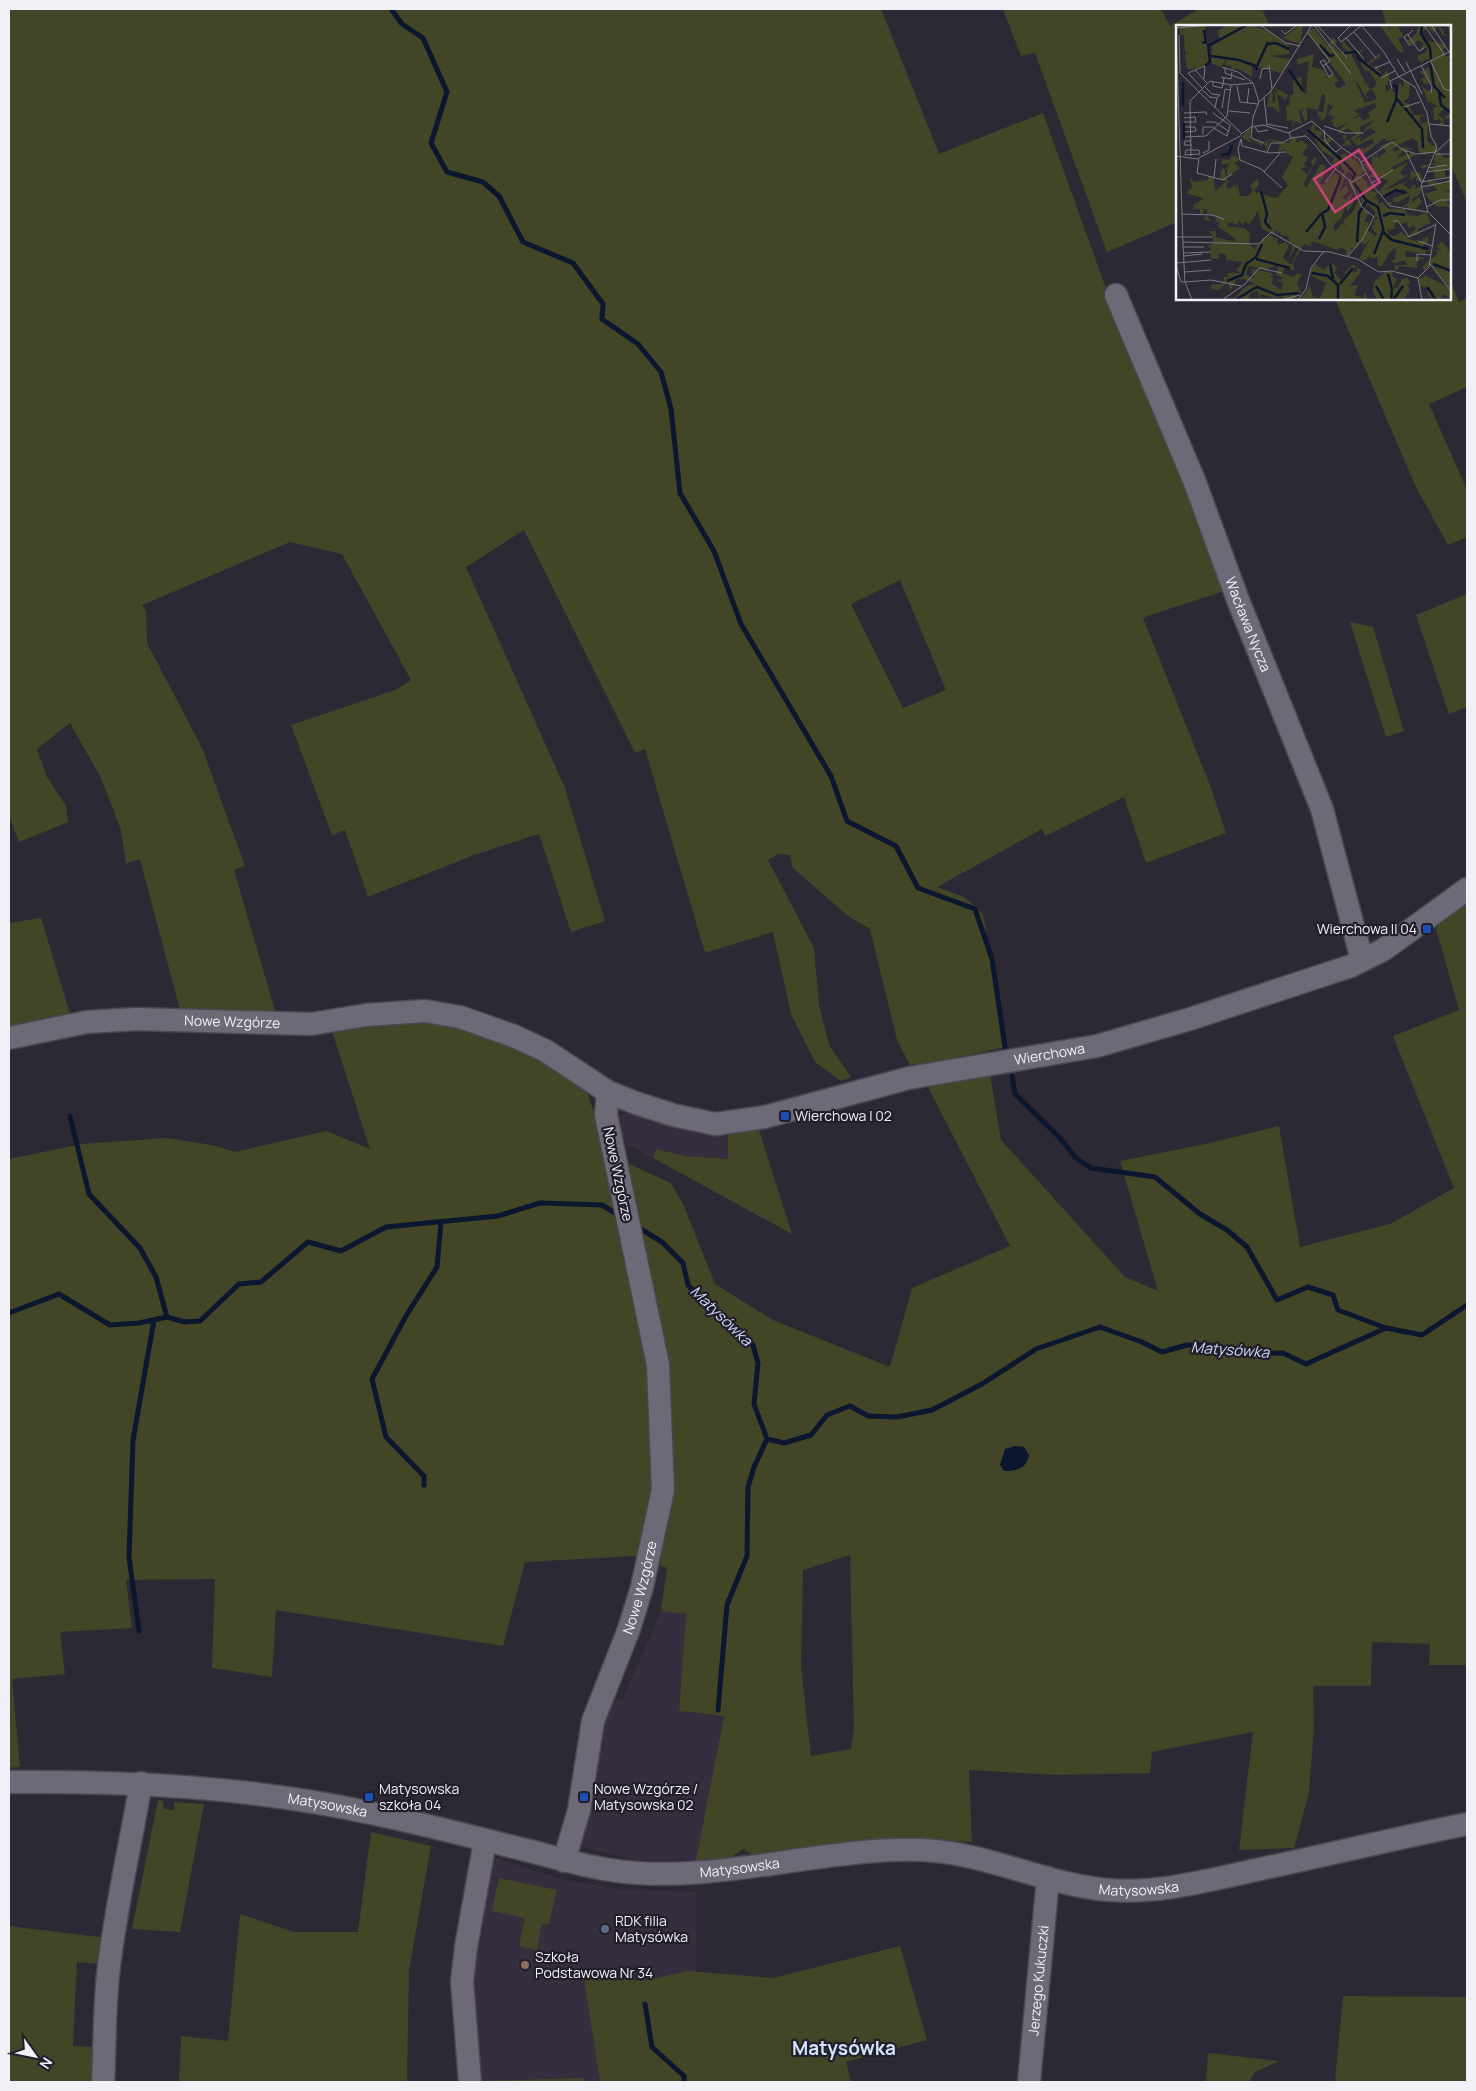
<svg xmlns="http://www.w3.org/2000/svg" width="1476" height="2091" viewBox="0 0 1476 2091" font-family="Manrope,sans-serif">
	<style>
		.built { fill: #352e3f }
		.green { fill: #424526; fill-rule: evenodd }
		.water { fill: #0b162f }
		.lines { fill: none; stroke-linecap: round; stroke-linejoin: round }
		.stream { stroke: #0b162f; stroke-width: 5 }
		.minor-casing { stroke: #4a4751; stroke-width: 25 }
		.minor { stroke: #6e6976; stroke-width: 22 }
		.transit-dot { fill: #1a4fb4; stroke: #231f2a; stroke-width: 2 }
		.service-dot { fill: #5c6f8a; stroke: #231f2a; stroke-width: 2 }
		.education-dot { fill: #8d6e63; stroke: #231f2a; stroke-width: 2 }
		.labels { text-anchor: middle; stroke-width: 4.5; stroke-linejoin: round; paint-order: stroke }
		.street-label { font-size: 14px; fill: #f2f0f7; stroke: #231f2a }
		.poi-label { font-size: 14px; fill: #f2f0f7; stroke: #231f2a; text-anchor: start }
		.water-label { font-size: 15px; font-style: italic; fill: #ccdcfd; stroke: #231f2a }
		.district-label { font-size: 19px; font-weight: bold; fill: #cfe5fc; stroke: #231f2a }
		.inset-river { fill: none; stroke: #0b162f; stroke-width: 2.5 }
		.inset-road { fill: none; stroke: #7c7982; stroke-width: 1 }
		.view { fill: #cc437a; fill-opacity: 0.15; stroke: #cc437a; stroke-width: 2.5 }
		.inset-edge { fill: none; stroke: #f2f0f7; stroke-width: 2.5 }
	</style>
	<rect width="100%" height="100%" fill="#2d2934"/>
	<!-- built -->
	<path class="built" d="M629,1110L728,1131V1159L685,1156L656,1149L653,1158L619,1140L618,1117Z
		M661,1611L686,1614L679,1711L724,1716L696,1860H639L581,1847L593,1742L608,1699L622,1701Z
		M490,1857L569,1881L616,1889L696,1892V1972L688,1971L642,1981L583,1973L600,2082H475L467,1981Z"/>
	<!-- green -->
	<path class="green" d="M9,9H881L939,154L1043,113L1104,283L1228,590C1199,600 1171,607 1143,618L1210,785L1226,833L1146,863L1124,797L1045,836L1042,829L937,887L964,897L983,914L1005,1047L946,1060L910,1065L897,1040L870,929L848,916L793,868L790,855L778,854L768,860L814,948L819,1005L829,1045L851,1077L841,1081L815,1062L791,1014L773,932L705,953L645,749L635,753L524,530L466,567L565,788L605,921L571,932L539,834L474,855L368,897L345,830L332,835L291,725L398,689L411,680L342,554L290,542L142,605L146,611L147,643L202,748L245,866L234,870L276,1014L180,1010L140,859L126,863L121,830L101,778L70,723L37,749L47,777L66,806L68,822L19,842L9,816ZM900,580L946,690L903,708L851,604Z
		M1003,9H1161L1170,26L1199,9H1262L1270,26H1177V222L1107,252L1035,53L1021,56Z
		M1382,9H1467V203L1450,163V26H1386Z
		M1450,280L1459,302L1467,298V387L1429,404L1467,490V537L1448,545L1416,487L1335,299H1450Z
		M1467,594V707L1449,714L1416,615Z
		M1350,622L1373,627L1404,731L1386,737Z
		M1467,901V1665H1429L1430,1644L1372,1642L1371,1686H1313L1314,1727L1309,1793L1294,1848L1239,1850L1253,1732L1152,1752L1150,1773L1055,1775L969,1770L972,1842L908,1839L754,1855L743,1849L729,1859L696,1860L724,1716L679,1711L686,1614L661,1611L667,1568L634,1556L525,1562L503,1646L276,1610L272,1677L212,1668L215,1579L126,1580L132,1628L60,1632L65,1674L12,1679L20,1767L9,1768V1159L82,1144L166,1138L212,1145L235,1152L326,1131L370,1149L331,1028L380,1022H439L521,1048L586,1088L607,1154L671,1183L684,1206L715,1284L773,1320L890,1367L912,1288L1010,1246L928,1087L990,1075L1001,1140L1125,1277L1158,1291L1120,1161L1210,1143L1279,1126L1300,1247L1390,1224L1454,1188L1393,1036L1459,1010L1435,925ZM850,1555L854,1728L851,1749L811,1756L801,1666L803,1570Z
		M41,918L71,1017L9,1028V923Z
		M757,1124L792,1234L653,1158L656,1149L685,1156L728,1159V1131Z
		M158,1800L163,1801L164,1809L174,1810V1802L204,1804L180,1932L132,1929Z
		M371,1832L431,1846L409,1970L407,2082H179L181,2036L228,2041L240,1914L294,1932H358Z
		M499,1878L557,1890L549,1924L542,1923L537,1950L519,1946L525,1918L492,1911Z
		M9,1926L107,1938L100,1964L77,1962L73,2046L93,2047L95,2082H9Z
		M900,1946L927,2040L846,2062L851,2082H600L583,1973L642,1981L688,1971L773,1978Z
		M1343,1996L1467,1997V2082H1335Z
		M1208,2053L1279,2061L1255,2072L1249,2082H1206Z
		M584,2078L585,2082L478,2081Z"/>
	<!-- water -->
	<path class="water" d="M1015,1446L1024,1447L1029,1455C1026,1469 1017,1471 1004,1471L1000,1465L1005,1449Z"/>
	<g class="lines">
		<!-- stream -->
		<path class="stream" d="M391,9L402,24L423,38L447,92L431,143L447,172L483,182L499,196L523,242L573,263L603,304L602,319L638,344L661,372L671,409L680,493L714,551L741,624L831,776L847,821L896,846L918,888L975,909L992,959L1005,1047
			M1012,1076L1015,1094L1060,1138L1076,1158L1091,1168L1155,1177L1200,1214L1227,1230L1247,1247L1277,1300L1308,1287L1333,1295L1338,1310L1386,1328
			M70,1116L89,1194L140,1248L156,1277L167,1317
			M636,1226L662,1242L683,1263L688,1285L709,1308L753,1345L758,1363L754,1404L767,1439L784,1443L811,1435L827,1415L850,1406L868,1416L897,1417L932,1410L982,1384L1036,1349L1100,1327L1142,1342L1162,1352L1187,1345H1209L1245,1354L1283,1353L1306,1364L1386,1328L1422,1335L1467,1305
			M9,1313L59,1294L110,1325L139,1323L167,1317L185,1322L200,1321L239,1284L261,1282L308,1242L341,1251L386,1227L498,1216L540,1203L602,1205L620,1216
			M424,1485V1476L386,1437L372,1379L406,1316L437,1267L441,1222
			M139,1631L129,1557L133,1440L154,1320
			M718,1710L727,1605L747,1556L748,1487L754,1467L767,1439
			M645,2004L652,2047L684,2076V2082"/>
		<!-- minor casing -->
		<g class="minor-casing">
			<g id="minor">
				<path id="s1" d="M1116,295L1194,480L1238,600L1322,809L1362,960"/>
				<path id="s2" d="M9,1038L87,1022L136,1019L311,1024L366,1015L425,1011L460,1017L514,1036L546,1051L608,1092L636,1103L673,1115L715,1124L765,1117L909,1078L1097,1046L1190,1019L1351,966L1383,950L1467,889"/>
				<path id="s3" d="M9,1782C131,1781 251,1787 371,1813C424,1824 477,1838 530,1851C557,1858 583,1866 610,1870C713,1886 817,1847 921,1850C986,1852 1045,1885 1109,1890C1158,1894 1209,1880 1256,1870C1327,1855 1397,1838 1467,1824"/>
				<path id="s4" d="M564,1861L579,1810L593,1721L629,1629L642,1587L663,1490L658,1365L606,1115L608,1092"/>
				<path d="M103,2082C105,2047 104,2011 108,1975C115,1910 130,1847 141,1783"/>
				<path d="M470,2082L462,1981L466,1947L485,1841"/>
				<path id="s5" d="M1029,2082L1048,1878"/>
			</g>
		</g>
		<!-- minor -->
		<use href="#minor" class="minor"/>
	</g>
	<!-- markers -->
	<g class="transit-dot">
		<rect x="1422" y="924" width="10" height="10" rx="2.5"/>
		<rect x="780" y="1111" width="10" height="10" rx="2.5"/>
		<rect x="364" y="1792" width="10" height="10" rx="2.5"/>
		<rect x="579" y="1792" width="10" height="10" rx="2.5"/>
	</g>
	<circle class="service-dot" cx="605" cy="1929" r="5"/>
	<circle class="education-dot" cx="525" cy="1965" r="5"/>
	<g class="labels">
		<!-- street labels -->
		<g class="street-label">
			<text dy="5" stroke="none"><textPath href="#s1" startOffset="355">Wacława Nycza</textPath></text>
			<text dy="5" stroke="none"><textPath href="#s2" startOffset="225">Nowe Wzgórze</textPath></text>
			<text dy="5" stroke="none"><textPath href="#s2" startOffset="1075">Wierchowa</textPath></text>
			<text transform="translate(618 1174) rotate(78)" y="5">Nowe Wzgórze</text>
			<text dy="5" stroke="none"><textPath href="#s4" startOffset="285">Nowe Wzgórze</textPath></text>
			<text dy="5" stroke="none"><textPath href="#s3" startOffset="320">Matysowska</textPath></text>
			<text dy="5" stroke="none"><textPath href="#s3" startOffset="740">Matysowska</textPath></text>
			<text dy="5" stroke="none"><textPath href="#s3" startOffset="1145">Matysowska</textPath></text>
			<text dy="5" stroke="none"><textPath href="#s5" startOffset="102">Jerzego Kukuczki</textPath></text>
		</g>
		<!-- poi labels -->
		<g class="poi-label">
			<text x="1417" y="934" text-anchor="end">Wierchowa II 04</text>
			<text x="795" y="1121">Wierchowa I 02</text>
			<text x="379" y="1794">Matysowska<tspan x="379" dy="16">szkoła 04</tspan></text>
			<text x="594" y="1794">Nowe Wzgórze /<tspan x="594" dy="16">Matysowska 02</tspan></text>
			<text x="615" y="1926">RDK filia<tspan x="615" dy="16">Matysówka</tspan></text>
			<text x="535" y="1962">Szkoła<tspan x="535" dy="16">Podstawowa Nr 34</tspan></text>
		</g>
		<!-- water labels -->
		<g class="water-label">
			<text transform="translate(721 1316) rotate(44)" y="5">Matysówka</text>
			<text transform="translate(1230 1350) rotate(4)" y="5">Matysówka</text>
		</g>
		<!-- district labels -->
		<g class="district-label">
			<text x="844" y="2055">Matysówka</text>
		</g>
	</g>
	<!-- overview -->
	<g transform="translate(1176 25)">
		<rect width="275" height="275" fill="#2d2934"/>
		<path d="M4,0H37L29,2V6L36,31V20L44,15L41,6L50,1L75,0L92,6L113,21V29L94,31L113,34V38L105,48L76,41V52L63,44H55L56,41L49,40L51,33L45,42L34,38L19,44L18,38V44H11L9,29L12,28L9,27L8,10H4ZM124,0L127,2L124,19L106,13ZM204,0H210L215,5L213,0H221L228,12L222,13L228,27L225,28L218,21ZM243,0H275V14L272,2L264,1L270,11L266,9L262,1L257,8L252,2L245,8L251,16L268,19L270,22L266,25L270,31H275L272,34L275,39V94L268,93L273,89L268,84L262,90L267,93L268,100H259L266,97L264,94L258,96L257,83L262,81L251,76L246,61L251,66L259,63L254,57L249,60L246,54L249,51L243,47L253,42L255,33L244,37L241,31L249,28L252,22L244,25L248,18L242,15L236,21L231,16L239,10ZM138,3L152,21L157,12L161,17L157,20L164,28L172,25L166,22L167,16L176,26L182,27L189,21L182,31L190,39L203,29L205,31L193,39L198,43L200,40L207,51L211,44L214,56H211L213,61L209,60L210,67L214,63L220,70L222,65L216,60L222,62L224,58L227,62L228,55L234,58L233,72L227,77L233,79L237,90H252L244,92L245,99L252,96L251,115L256,121L261,120V126L247,130L242,125V117L237,113L222,120L217,124L219,127L226,122L239,124L228,125L220,133L236,128L240,130L216,142L217,145L232,137L224,148L227,151L233,149L207,166L234,155L235,145L240,149L244,147L247,156H240L241,151L227,159L234,165L236,161L240,160L239,164L245,161L244,169L236,174V178L243,172L246,177L238,186L230,184L232,180L225,183L233,177L234,170L221,178L218,176L214,181L212,178L218,176L217,173L233,168L227,164L207,172L203,167L212,155L193,152L199,146H193L188,139H196V131L202,133L198,129L201,128L202,133L210,127L207,122L201,124L206,120L222,114L211,116L208,113L186,131L187,128L183,129L180,124L183,122L186,125L185,121L188,124L195,120L198,117L196,114L186,118L193,112L182,121L175,114L173,116L176,120L165,121L170,117L166,111L168,110L172,111L169,114L171,116L181,109L171,103L165,109L161,106L172,98L160,103L155,96L159,92L152,89L157,81L152,79L150,92L145,96L144,90L142,93V86L147,88L149,76V70L146,69L142,85L131,83V95L129,97L125,86L128,83L123,85L126,99L119,96L116,106L117,95L111,96L110,81H113L114,70H117V53L120,56L121,52L126,53L125,64L129,69L134,66L130,67L133,36L121,40V34L138,29L136,42L147,45L151,51L148,53L158,49L162,55L158,58L162,64L170,59L131,7ZM175,28L180,30L189,46H193L200,57L199,62L194,64L191,60L194,57L190,59ZM178,53L192,75L190,68L196,64L201,74L189,78ZM199,78L200,82L192,88L194,92L187,96L184,91L174,95L184,89L177,86ZM198,95L186,107L195,103L200,107L184,117L185,112L178,116L185,108L184,102ZM90,59L97,68L96,78L100,76L98,68L102,67L98,62L112,70L110,75L101,69L104,89L98,82H91L94,65ZM138,98L139,105L147,107L144,113L150,115L153,111L157,114L152,119L157,130L161,127L163,132L168,128L177,134L181,132L179,135L189,145L184,151L191,157V161H197L196,167H202L196,176L201,172L203,179L206,177L213,184H229L231,190L242,191L250,187L255,198L241,204L244,208L230,213L243,217L253,211L251,219L247,220L255,227L250,226L249,229L229,226L230,232H247L248,236L246,233L241,237V243L223,241L222,245L218,244L219,240H231L229,235L219,238L214,236L219,235L220,223L214,227L205,242L202,241L201,231L198,234L193,231L189,236L183,234L194,214L189,220L185,216L178,224L174,222L176,225L172,231H169L171,226L164,222L162,225L136,216L135,221L128,219L117,238L118,245L109,243L106,248L118,252L119,249H126L121,258L125,267L118,274L107,275L105,271L98,273L85,269L83,275L82,266L74,269L73,275H56L70,261L79,259L68,254H61L54,266L52,256L43,265L35,264V260L47,259L48,252H52V248H65L60,245L67,237L50,235V230L43,228L42,234L34,233L35,223L31,221L42,217H36L38,212L33,206H40V212L59,217V213L42,202L43,197L27,195L31,190L33,195L39,196L41,192L31,189V184H27V189H24V184H17L18,179L28,174L10,168L16,163L14,152L18,157L32,155V151L38,153L39,166L50,157L44,154L45,145L48,143L52,158L50,161L53,164L58,160L60,163L61,157L64,171H72L77,165L74,161L82,154L83,160L78,165L81,169L85,166L88,170L101,173L112,160L106,152L117,132L108,127L109,124L102,127L105,118L93,115L91,124L87,118L85,122L80,116L73,117L65,112L74,103V116L80,115L88,118L94,114L113,118L117,112L121,114L119,118L126,115L132,121L135,117L126,129L132,132L128,140L132,142L125,143L131,150L137,140L134,138L139,132L141,134L128,158L130,163L145,139L150,141L146,149L150,147L143,159H149L159,148L164,153L170,144L168,146L164,138L161,141H155L158,133L145,125L134,105L130,111L121,113L130,109ZM171,147L176,148V153L172,154L175,162L185,171L186,179L182,176L176,188L167,195L170,201L166,198L160,206L157,204L159,198L165,194L170,180L171,187L178,177L174,175L177,166L170,175L166,172L173,166L170,160L163,167ZM192,179L199,187L198,192H203L198,196L199,201L196,198L197,206L202,209L197,212L198,209L191,206L193,197H188L193,187L187,183ZM82,186L86,204L97,209L102,204L101,209L105,206L104,210L112,211L114,218H118L112,236L119,223H123L115,240L107,233L113,220L109,217L102,220L101,212L98,214L96,209L87,213L79,224L73,219L74,208L68,203L51,201L53,197L62,200L63,195L67,201L70,192L69,197L74,199ZM222,196L225,199L231,197L232,203L238,201L240,204L231,211L226,209L228,206L218,211L212,209V203L213,205L221,203L224,201L220,203L218,200ZM102,240L100,250L108,253L101,256L107,258L105,265L96,259L97,253L94,251L98,250L93,247L75,244L78,253L70,250L72,241L91,244ZM262,126L268,133H275V144H269V152L258,153L259,146L251,145L260,142L259,139L246,144L244,141L260,138L257,135ZM60,131L64,135L58,138L64,143L52,152L50,143L54,139H45L46,134L55,135L54,132ZM275,150V165H268L275,168V175L270,176L275,182L260,181L248,169L262,165L257,161L250,164L254,160L251,155L269,159ZM266,216L275,229V265L254,238L249,245L246,242L261,229L260,224L265,226L261,221ZM154,238L161,242L159,248L165,255L170,249L166,246L170,247L176,240L180,241L176,247H181V243L186,245L174,261L182,260L178,270L187,273L189,267L192,275H124L134,261L137,272L144,273L150,258L136,251L135,245L139,239L148,245ZM210,246L217,247L216,251L221,254L217,262L221,263L226,254L232,253L234,259L231,260L234,265L229,273L201,275L197,266L198,257ZM250,251L270,261L275,267L274,273L268,269L263,275H254L255,270L252,272L251,263L244,261L243,253Z" fill="#424526" fill-rule="evenodd"/>
		<path class="inset-river" d="M246,0L245,9L254,23L255,34M26,18L30,17L28,5M92,19L100,18L113,24M34,20L71,0M144,20L154,31L158,30M168,28L180,27L183,34L205,51M35,31L63,35L80,41L81,45M254,38L258,61L269,73M29,41L34,37L32,18M81,41L92,17M113,45L127,66M7,57V81M217,60L221,62L220,73L227,81M263,67L265,80L275,88M228,82L246,104L247,123M8,97V114M211,97L221,73M132,105L170,139L179,149L176,155M45,130L53,129L56,120M178,158L190,175L202,182L208,208L216,215L252,224M85,166L91,189L89,197L95,204M207,172L220,165L230,168M207,191L214,188L229,190M130,207L145,189M143,214L149,202L146,188L152,185L165,152M181,217L183,188L191,175M198,229L207,206M80,234L114,243M154,239L157,254M257,239L275,246M136,248L152,251L162,260V275M212,249L216,264L215,275M51,256L66,250L70,239L80,232L86,219M164,259L177,243M200,261L208,275M251,262L260,275M59,275L81,262L101,270L123,268M217,275L227,261"/>
		<path class="inset-road" d="M84,0L110,18L124,21M138,0L175,49M141,0L171,33M175,0L162,13L165,17L185,1M185,0L208,27L223,52L239,62L251,88L255,111L261,122L245,161L252,187L275,210M248,0L269,30M255,0L273,27M0,2L7,220L9,257L16,275M1,3L33,0M105,5L109,9L120,1M237,5L232,10L243,26L248,23M131,7L154,36L150,39L147,41L144,37L148,35L150,39L157,49L153,52L147,41M178,7L200,33M232,9L228,12L234,21M3,10L4,47M170,13L188,34M221,34L229,47M230,37L246,69M255,37L268,64L275,66M93,40L96,64M245,40L256,62L255,68M46,42L62,47L77,58M49,43V48L69,55M199,43L214,37M19,45L31,58M3,47L65,108M12,48L29,41L28,54M12,48L26,63M45,52L55,54L56,47M205,53L219,46M84,54L86,44L94,43M37,56V61L46,63L48,53M77,58L83,77M28,61L36,69L44,70L41,73M61,61L64,77L82,79M25,64L34,72L41,73L39,83M216,64L214,56L275,26M88,73L91,99M71,78L73,63M228,82L244,77M46,83L49,64L55,65M53,86L74,88M8,88L30,87L31,90M37,88L55,101M8,93L19,92L20,97H8M30,97H39L52,106M90,99L112,103M253,99L275,101M148,101L169,108H188M79,102L82,107L92,105M148,105L149,115L156,124L160,127L165,123M9,107L20,106L19,102H9M113,108L115,113L130,111L139,120L155,140L173,155L186,182L198,192L186,215L172,231M27,109V102H36L51,111L54,101M64,110L75,102L87,100L112,108L136,96L166,123L183,134L198,162L214,181L252,187M9,112L30,111L51,91L55,60M65,114L62,124L64,135L85,144L106,163M65,114L66,121L93,128L109,127M15,116H9L8,120H16M88,118L75,113L77,92L83,77L95,66L136,0M16,125H10L9,130L24,129L23,125H16M228,125L240,129L260,127L275,113M91,127L95,118H106L115,113M27,128L33,125V116M259,129H275M0,131L21,134L64,111M15,131L14,76L34,56L55,60L77,58M23,134L21,148L47,155L56,149M185,137L216,117L230,127L245,157L275,152M252,143L271,140M88,147L104,128M250,147L275,144M38,152L40,134M149,158L160,143M174,158L191,148M196,158L217,145M245,162L275,156M251,182L264,175H275M6,189L36,190L48,194M217,196H222L233,212L259,200M1,212H37M242,216L257,221M7,217L83,219L95,207L128,226L154,227L181,234L203,247L216,246L242,253M7,222H28M8,228L35,227M8,231L26,229M241,236V229L255,230M0,238L35,235M254,239L275,266M0,240L5,257H9M9,247L35,245M9,257L35,255L65,261M46,275L69,259L83,243L106,248M106,275L124,270M122,275L130,264L135,243L148,226M246,275L242,253L253,242L260,198"/>
		<path class="view" d="M183,125L204,157L159,187L138,154Z"/>
		<rect width="275" height="275" class="inset-edge"/>
	</g>
	<!-- border -->
	<rect width="1476" height="2091" fill="none" stroke="#f2f0f7" stroke-width="20"/>
	<!-- north arrow -->
	<g transform="translate(35 2056) rotate(123)" stroke="#231f2a" stroke-width="4" paint-order="stroke">
	<path d="M0-4L9 19L0 12L-9 19Z" fill="#f2f0f7"/>
	<text y="-8" font-size="14" font-weight="bold" text-anchor="middle" fill="#f2f0f7">N</text>
	</g>
</svg>
